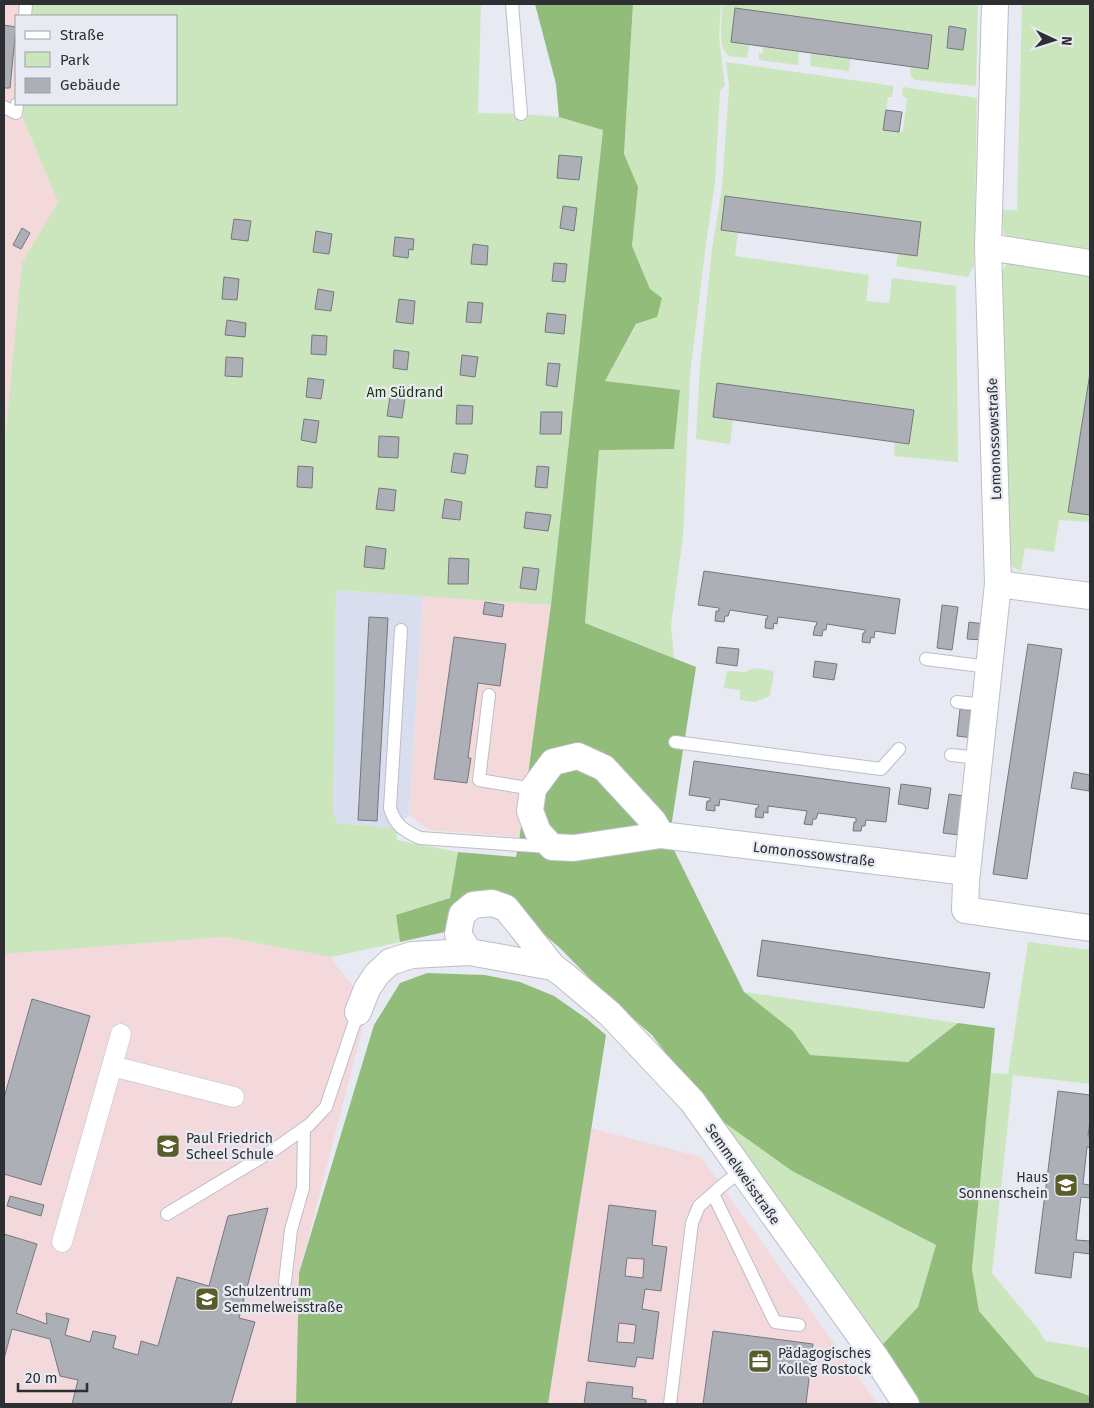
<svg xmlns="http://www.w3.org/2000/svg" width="1094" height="1408" viewBox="0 0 1094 1408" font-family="'Fira Sans',sans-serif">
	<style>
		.commercial { fill: #f4d9da }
		.built { fill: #d9deee }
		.education { fill: #f4d9dc }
		.green { fill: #cbe6bd }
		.forest { fill: #91bc7a }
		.building { fill: #adafb7; stroke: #75777f; fill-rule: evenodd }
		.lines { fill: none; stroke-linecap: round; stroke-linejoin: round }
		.service-casing { stroke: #bcbec6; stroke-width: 14 }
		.pedestrian-casing { stroke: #bcbec6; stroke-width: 21 }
		.minor-casing { stroke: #bcbec6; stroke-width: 28 }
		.service { stroke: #fff; stroke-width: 12 }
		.pedestrian { stroke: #fff; stroke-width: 20 }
		.minor { stroke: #fff; stroke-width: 26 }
		.labels { text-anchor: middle; stroke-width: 4.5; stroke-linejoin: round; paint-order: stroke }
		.park-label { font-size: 14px; fill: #1a3506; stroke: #e8eaf3 }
		.street-label { font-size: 14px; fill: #2e2f32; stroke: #e8eaf3 }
		.poi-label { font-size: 14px; fill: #2e2f32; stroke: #e8eaf3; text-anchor: start }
	</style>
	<rect width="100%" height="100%" fill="#e8eaf3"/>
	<!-- commercial -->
	<path class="commercial" d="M4,4H30L29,16H16V104H24L23,120L58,202L22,263L4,449Z
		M423,596L551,605L519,837L429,830L409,815Z"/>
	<!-- built -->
	<path class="built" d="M336,590L423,596L409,815L397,828L337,823L333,812Z"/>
	<!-- education -->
	<path class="education" d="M224,937L331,957L336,965L361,996L365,1019L299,1273L296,1404H4V954Z
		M591,1128L701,1157L878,1404H548Z"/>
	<!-- green -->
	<path class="green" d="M30,4H481L478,113L521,114L559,117L603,129L551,605L336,590L333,812L337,823L397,828V840L458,852L450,898L396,915L400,942L331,957L224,937L4,954V449L22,263L58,202L23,119L24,104H176V16H29Z
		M633,4H721L719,37L725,86L720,90L715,183L706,243L690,375L683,537L671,625L674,658L585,623L599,449H674L680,390L605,381L637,324L657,317L650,289L632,246L638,187L624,155Z
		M723,4H978L976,86L915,80L911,77L910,67L928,69L932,35L736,8L731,42L749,45L747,58C742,57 732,58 728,55C717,48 722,14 723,4Z
		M1022,4H1090V254L1010,239L1004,233L1001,210H1017Z
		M763,47L799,52L798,65L759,60V53H763Z
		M811,53L850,59L849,71L810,66Z
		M726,62L894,86L892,97H888L884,130L903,132L907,98L902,96L903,87L977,98L974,266L968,277L896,266L898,253L917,256L921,222L725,196L721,230L738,232L735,256L869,275L866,301L889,303L892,278L956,286L958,462L894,456L895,442L909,444L914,410L733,420L730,444L696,439L700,366L712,249L722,187L729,87Z
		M1008,262L1090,268V522L1059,520L1054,552L1025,548L1021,571L1013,567L1007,557L1001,273Z
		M753,668L774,671L770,696L755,702L740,700V690L724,688L726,674L729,671L745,672Z
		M1028,942L1090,950V1084L1013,1075L992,1273L1038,1329L1045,1341L1090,1348V1396L1036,1377L979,1311L972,1269L991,1073L1008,1074Z
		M744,992L958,1023L908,1062L809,1055L792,1030Z
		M711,1113L792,1171L936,1245L918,1307L882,1345Z"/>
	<!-- forest -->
	<path class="forest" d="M535,4H633L624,154L638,187L632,246L650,289L662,298L657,317L636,324L605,381L680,390L674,449L599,450L585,623L696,667L669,840L744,992L792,1030L810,1055L908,1062L958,1023L995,1028L972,1269L979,1311L1036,1377L1090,1396V1404H921L913,1394L882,1345L918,1307L936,1245L792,1171L711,1113L652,1035L605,994L561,949L497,893L449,931L400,942L396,915L450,898L458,852L516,857L519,841L551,605L603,130L559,117L556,84Z
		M427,973L485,975L520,982L554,996L587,1019L606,1035L548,1404H296L299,1273L374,1025L400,983Z"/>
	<!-- building -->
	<path class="building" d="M735,8L932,35L928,69L731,42Z
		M4,25L16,27L10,88H4Z
		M949,26L966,29L963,50L947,48Z
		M886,110L902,112L899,132L883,130Z
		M559,155L582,157L579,180L557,178Z
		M725,196L921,222L917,256L721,230Z
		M563,206L577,208L574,231L560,228Z
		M234,219L251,221L248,241L231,239Z
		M22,228L30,233L21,249L13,245Z
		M316,231L332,234L329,254L313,252Z
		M395,237L414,239L413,250L409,249L408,258L393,256Z
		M473,244L488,246L487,265L471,264Z
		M554,263L567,264L565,282L552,281Z
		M224,277L239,279L237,300L222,299Z
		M318,289L334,292L331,311L315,309Z
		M399,299L415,301L413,324L396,322Z
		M468,302L483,303L481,323L466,322Z
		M547,313L566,315L564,334L545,332Z
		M227,320L246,323L245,337L225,335Z
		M312,335L327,336L326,355L311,354Z
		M394,350L409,352L407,370L393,368Z
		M462,355L478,357L475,377L460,375Z
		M226,357L243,358L242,377L225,376Z
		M548,363L560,364L557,387L546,385Z
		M1090,373V515L1068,512Z
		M308,378L324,380L321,399L306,397Z
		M717,383L914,410L909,444L713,417Z
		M390,397L405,399L402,418L387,416Z
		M457,405L473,406L472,424H456Z
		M541,412H562L561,434H540Z
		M304,419L319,421L316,443L301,440Z
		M379,436L399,437L398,458L378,457Z
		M454,453L468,455L465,474L451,472Z
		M298,466L313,467L312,488L297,487Z
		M537,466L549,467L547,488L535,487Z
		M379,488L396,490L394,511L376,509Z
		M445,499L462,502L460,520L442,518Z
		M526,512L551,515L548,531L524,528Z
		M366,546L386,549L384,569L364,567Z
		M449,558L469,559L468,584H448Z
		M523,567L539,569L536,590L520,588Z
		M704,571L900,599L895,634L875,631L874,638L871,637L870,643L862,642L863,633H865V630L827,624L826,630H823L822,636L813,635L815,626H816L817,622L778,617L777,624L774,623L773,629L765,628L766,618L767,619L768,616L730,610L728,616H725L724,622L715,621L716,611H719V608L698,605Z
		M485,602L504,605L502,617L483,614Z
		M942,605L958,607L952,650L937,648Z
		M369,617L388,618L377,821L358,820Z
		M969,622L985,624L983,640L967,639Z
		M454,637L506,644L500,686L478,683L468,758H471L467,783L434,779Z
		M1028,644L1062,649L1027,879L993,874Z
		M718,647L739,649L737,666L716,663Z
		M815,661L837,664L834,680L813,677Z
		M960,709L976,711L974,738L957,736Z
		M694,761L890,788L886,822L866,820L865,826H862L861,831H853L854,822H856V818L818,813L816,819H813L812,825L804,824L807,811L768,806V813L764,812L763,818L755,817L756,808H758L759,805L720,799L719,806L715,805V811L706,810L707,801H710V798L689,795Z
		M1074,772L1090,775L1089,791L1071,788Z
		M901,784L931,788L928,809L898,804Z
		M949,794L964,796L959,835L943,833Z
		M762,940L990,973L984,1008L757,976Z
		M32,999L90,1016L41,1185L4,1174V1098Z
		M1058,1091L1090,1095V1121L1088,1136H1090V1148L1087,1147L1083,1184L1090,1185V1198L1081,1197L1076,1240L1090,1241V1254L1074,1252L1071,1278L1035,1273Z
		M10,1196L44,1205L41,1216L7,1206Z
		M609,1205L656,1211L652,1245L667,1247L661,1291L645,1289L642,1309L659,1312L653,1359L637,1357L635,1367L588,1361ZM627,1258L644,1259L643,1278L625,1276ZM619,1323L636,1325L634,1343L617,1342Z
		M268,1208L239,1318L255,1322L231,1404H72L78,1380L60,1376L50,1339L12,1329L4,1359V1234L37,1244L16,1313L47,1324L46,1313L69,1319L65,1335L90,1342L93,1331L116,1336L113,1348L138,1355L141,1341L158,1346L177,1277L209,1286L228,1216Z
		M713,1331L813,1344L806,1404H703Z
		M587,1382L633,1387L632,1398L646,1400V1404H584Z"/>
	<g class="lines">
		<!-- service casing -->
		<g class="service-casing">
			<path id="service" d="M512,4L521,114
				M25,16L26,4
				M4,107L16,113L17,104
				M401,630L390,808C395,825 404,831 420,838L549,847
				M926,659L989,667
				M489,695L479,780L533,789
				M957,702L985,705
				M675,742L881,769L899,749
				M951,755L979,758
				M713,1194L775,1322L799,1325
				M167,1214L275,1149L309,1125L326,1107L358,1012
				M285,1282L291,1230L303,1188L304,1129
				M670,1404L692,1223L699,1206L724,1184L741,1171"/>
		</g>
		<!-- pedestrian casing -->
		<g class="pedestrian-casing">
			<path id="pedestrian" d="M112,1066L234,1097
				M62,1242L121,1034"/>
		</g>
		<!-- minor casing -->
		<g class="minor-casing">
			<path id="minor" d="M995,4L988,247L998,584L966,881L965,910L1090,928
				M988,247L1090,263
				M998,584L1090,596
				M661,835L574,848L552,847L538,832L530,811L533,789L553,762L578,756L604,768L653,821L661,835L967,872
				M469,952L458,934L462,914L473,905L492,903L506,908L553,967
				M358,1012L367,989L377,974L390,962L412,955L469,952L553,967L564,975L610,1014L692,1101L876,1358L906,1404"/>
		</g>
		<!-- service -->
		<use href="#service" class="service"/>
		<!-- pedestrian -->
		<use href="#pedestrian" class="pedestrian"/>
		<!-- minor -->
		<use href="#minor" class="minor"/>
	</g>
	<!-- icons -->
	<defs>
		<g id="school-square" transform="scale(1.25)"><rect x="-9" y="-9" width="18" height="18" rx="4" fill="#5a5d2a" stroke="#e8eaf3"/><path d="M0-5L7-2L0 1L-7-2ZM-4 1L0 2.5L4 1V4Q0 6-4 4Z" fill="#fff"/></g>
		<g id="office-square" transform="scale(1.25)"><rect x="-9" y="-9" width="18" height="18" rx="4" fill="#5a5d2a" stroke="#e8eaf3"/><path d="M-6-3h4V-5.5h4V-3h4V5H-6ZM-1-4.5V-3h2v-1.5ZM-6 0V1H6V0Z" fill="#fff"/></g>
	</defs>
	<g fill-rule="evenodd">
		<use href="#school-square" x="168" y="1146"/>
		<use href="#school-square" x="1066" y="1185"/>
		<use href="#school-square" x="207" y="1299"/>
		<use href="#office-square" x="760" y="1361"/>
	</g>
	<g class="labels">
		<!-- park labels -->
		<g class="park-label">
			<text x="405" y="397">Am Südrand</text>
		</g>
		<!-- street labels -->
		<g class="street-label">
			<text transform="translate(994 439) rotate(-92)" y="5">Lomonossowstraße</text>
			<text transform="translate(814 854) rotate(7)" y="5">Lomonossowstraße</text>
			<text transform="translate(743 1174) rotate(55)" y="5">Semmelweisstraße</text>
		</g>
		<!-- poi labels -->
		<g class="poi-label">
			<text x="186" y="1143">Paul Friedrich<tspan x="186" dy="16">Scheel Schule</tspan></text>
			<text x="1048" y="1182" text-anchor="end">Haus<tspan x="1048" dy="16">Sonnenschein</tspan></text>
			<text x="224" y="1296">Schulzentrum<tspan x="224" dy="16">Semmelweisstraße</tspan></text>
			<text x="778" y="1358">Pädagogisches<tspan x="778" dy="16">Kolleg Rostock</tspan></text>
		</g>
	</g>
	<!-- border -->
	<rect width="1094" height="1408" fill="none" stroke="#2e2f32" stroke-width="10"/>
	<!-- legend -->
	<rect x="15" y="15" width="162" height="90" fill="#e8eaf3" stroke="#9e9fa6"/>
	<rect x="25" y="31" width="25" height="8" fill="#ffffff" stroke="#9e9fa6"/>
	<text x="60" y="40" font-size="15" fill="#2e2f32">Straße</text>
	<rect x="25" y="52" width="25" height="15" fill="#cbe6bd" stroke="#9e9fa6"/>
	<text x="60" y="65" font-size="15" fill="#2e2f32">Park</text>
	<rect x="25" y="78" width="25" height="15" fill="#adafb7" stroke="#9e9fa6"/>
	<text x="60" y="90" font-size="15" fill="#2e2f32">Gebäude</text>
	<!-- north arrow -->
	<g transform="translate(1054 40) rotate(94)" stroke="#e8eaf3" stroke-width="4" paint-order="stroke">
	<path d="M0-4L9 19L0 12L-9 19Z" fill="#2e2f32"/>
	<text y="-8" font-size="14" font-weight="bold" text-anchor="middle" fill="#2e2f32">N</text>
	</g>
	<!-- scale -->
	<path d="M18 1383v8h69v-8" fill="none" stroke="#2e2f32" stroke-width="2.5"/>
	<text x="25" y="1383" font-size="15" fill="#2e2f32" stroke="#e8eaf3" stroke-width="4" paint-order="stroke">20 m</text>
</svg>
